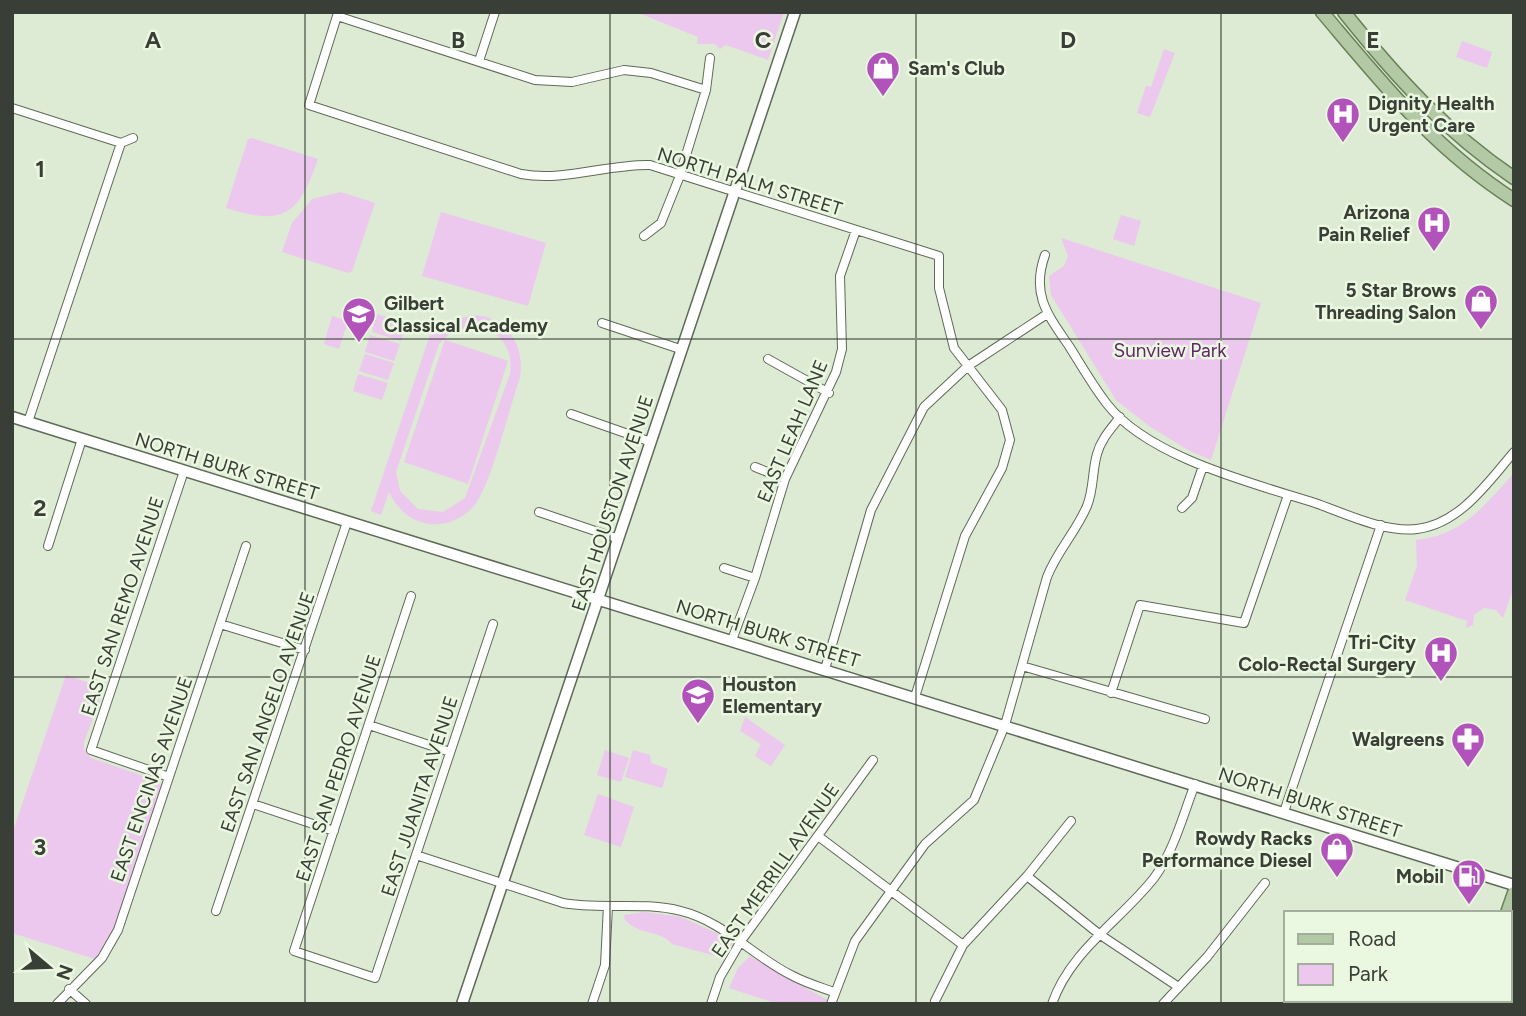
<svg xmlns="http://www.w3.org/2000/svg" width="1526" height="1016" viewBox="0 0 1526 1016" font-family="Figtree,sans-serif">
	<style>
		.green { fill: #ecc7ee; fill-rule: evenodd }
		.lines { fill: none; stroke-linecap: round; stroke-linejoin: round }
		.minor-casing { stroke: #5e6a57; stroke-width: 10 }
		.tertiary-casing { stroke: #5e6a57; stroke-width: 13 }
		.primary-casing { stroke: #688156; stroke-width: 15 }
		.minor { stroke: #fff; stroke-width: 8 }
		.tertiary { stroke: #fff; stroke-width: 10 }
		.primary { stroke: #b3c8a4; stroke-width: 12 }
		.grid { fill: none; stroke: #393f36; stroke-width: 2; stroke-opacity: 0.55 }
		.labels { text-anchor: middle; stroke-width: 5; stroke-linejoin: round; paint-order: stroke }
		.poi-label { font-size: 19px; font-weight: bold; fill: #393f36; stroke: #eaf8e1; text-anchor: end }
		.street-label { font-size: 19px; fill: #393f36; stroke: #eaf8e1 }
		.park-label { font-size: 19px; fill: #622668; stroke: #eaf8e1 }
		.grid-label { font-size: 23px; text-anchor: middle; font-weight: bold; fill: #393f36; stroke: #eaf8e1; stroke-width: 5; stroke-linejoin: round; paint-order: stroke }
	</style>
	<rect width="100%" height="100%" fill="#ddead4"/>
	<!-- green -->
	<path class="green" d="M636,12H784L768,60L726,45L720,49L715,44H697L698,37Z
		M1462,41L1492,52L1487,68L1456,57Z
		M1164,49L1175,53L1150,117L1137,113L1146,86L1151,87Z
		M252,138L318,159C298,216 284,226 226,208L248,139Z
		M341,192L375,203L352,271L348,273L282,252L292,223L312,199Z
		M441,212L546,243L528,306L422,276Z
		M1121,215L1141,221L1134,246L1113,239Z
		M1061,238L1261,303L1211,460L1190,451L1149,426L1116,400L1051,295L1049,276L1064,266L1068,256Z
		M377,314L406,323L401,341L372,332Z
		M472,315C506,316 525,344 520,377C510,406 492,481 476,503C465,518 447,526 429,524C410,521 397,509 389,492L381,515L371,511L435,320L445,323ZM480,326C502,333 514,351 510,374L465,498L443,512L418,509L400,491L396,472L439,344L454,330Z
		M332,316L348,321L339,349L324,344Z
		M370,335L400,344L394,361L365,352Z
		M445,340L508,361L468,484L404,462Z
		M365,354L394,363L388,380L359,371Z
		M358,374L388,383L382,400L353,391Z
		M1514,473V587L1503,618L1496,610L1484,608L1474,615L1473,625L1466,628L1467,621L1405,600L1417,566L1416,540C1463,535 1484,506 1514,473Z
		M66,675L104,688L84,742V749L91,758L158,781L162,787L114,930L95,959L12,933V834Z
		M745,717L785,745L771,766L755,756L761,744L740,731Z
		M605,750L629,758L621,782L597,775Z
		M633,750L650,755L651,763L668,769L662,788L625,777Z
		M598,794L634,807L621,847L584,835Z
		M645,912L681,917L734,941L723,958L672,944C661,930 638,935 625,920L624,915Z
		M750,956L827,1000L826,1004H778L729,988L738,968Z"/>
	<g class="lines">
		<!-- minor casing -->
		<g class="minor-casing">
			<path id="minor" d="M479,61L495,12
				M706,90L651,73L624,70L572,82L535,80L337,16L309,105L521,174C565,182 606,164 650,165L939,256V288L954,348L1002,410L1010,440L1002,468L965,536L915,697
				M12,108L121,143
				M121,143L133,138
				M644,236L661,223L679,178L706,90L710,58
				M1045,255C1031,294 1047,314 1069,346C1081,365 1093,386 1107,404C1148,457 1252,483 1315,503C1344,513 1385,533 1417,529C1460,524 1488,482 1514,452
				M602,323L680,349
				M768,359L829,393
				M571,414L651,442
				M28,422L121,143
				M755,467L785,479
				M1182,508L1192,498L1203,466
				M539,512L619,539
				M48,546L82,439
				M724,568L755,578
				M411,596L294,951L375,978L493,624
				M220,624L305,650
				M732,640L755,578L785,479L836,372L842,349L840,276L856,230
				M1022,666L1205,719
				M825,669L871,510L924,407L968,366L1047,314
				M1111,693L1140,605L1244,623L1288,495
				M369,725L450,752
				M169,777L91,750L184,471
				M253,804L334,831
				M1284,812L1381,525
				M818,836L963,945
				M416,855L563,903C602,910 642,901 681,911C723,921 755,958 793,976C806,983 820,987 834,992
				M1027,876L1099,934L1177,986
				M216,911L347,522
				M69,989L86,1004
				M935,1001L963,945L1027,876L1071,821
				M57,1004L102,958L118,930L246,546
				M592,1004L605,965L608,906
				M711,1004L720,977L741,941L873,760
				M831,1004L855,941L925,844L974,800L1005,725L1047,577C1057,551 1076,532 1087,506C1094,489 1092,471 1097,454C1101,439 1111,429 1120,417
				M1052,1004C1070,951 1121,920 1154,878C1174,851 1183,815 1195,784
				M1163,1004L1207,957L1265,883
				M1304,1004L1306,1000"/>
		</g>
		<!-- tertiary casing -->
		<g class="tertiary-casing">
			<path id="tertiary" d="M12,417L1514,885
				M462,1004L795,12"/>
		</g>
		<!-- primary casing -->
		<g class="primary-casing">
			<path id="primary" d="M1322,12C1383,84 1433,148 1514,200
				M1344,12C1395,76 1446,132 1514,178
				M1507,913L1514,893
				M1510,960L1514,949
				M1478,1004L1479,1000
				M1495,1004L1497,1000"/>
		</g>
		<!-- minor -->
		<use href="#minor" class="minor"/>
		<!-- tertiary -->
		<use href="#tertiary" class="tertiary"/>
		<!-- primary -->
		<use href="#primary" class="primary"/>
	</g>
	<!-- grid -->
	<path class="grid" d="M305,12V1004M610,12V1004M916,12V1004M1221,12V1004M12,339H1514M12,677H1514"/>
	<!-- icons -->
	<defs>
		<g id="shop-pin" transform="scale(1.75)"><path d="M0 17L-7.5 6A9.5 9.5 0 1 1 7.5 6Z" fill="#b253bb" stroke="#eaf8e1"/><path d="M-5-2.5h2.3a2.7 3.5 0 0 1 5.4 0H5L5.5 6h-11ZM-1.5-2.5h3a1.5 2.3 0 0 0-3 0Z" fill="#fff"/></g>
		<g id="hospital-pin" transform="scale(1.75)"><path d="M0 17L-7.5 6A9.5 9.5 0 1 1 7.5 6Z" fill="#b253bb" stroke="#eaf8e1"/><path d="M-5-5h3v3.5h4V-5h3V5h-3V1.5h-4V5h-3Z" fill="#fff"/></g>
		<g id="school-pin" transform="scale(1.75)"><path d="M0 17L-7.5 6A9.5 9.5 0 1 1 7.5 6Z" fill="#b253bb" stroke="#eaf8e1"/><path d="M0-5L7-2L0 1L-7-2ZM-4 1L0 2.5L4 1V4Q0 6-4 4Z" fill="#fff"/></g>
		<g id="pharmacy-pin" transform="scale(1.75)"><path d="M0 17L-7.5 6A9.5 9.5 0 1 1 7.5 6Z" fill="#b253bb" stroke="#eaf8e1"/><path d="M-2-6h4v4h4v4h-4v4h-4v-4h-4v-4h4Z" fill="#fff"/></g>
		<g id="fuel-pin" transform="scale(1.75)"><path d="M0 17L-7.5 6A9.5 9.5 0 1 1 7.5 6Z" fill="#b253bb" stroke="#eaf8e1"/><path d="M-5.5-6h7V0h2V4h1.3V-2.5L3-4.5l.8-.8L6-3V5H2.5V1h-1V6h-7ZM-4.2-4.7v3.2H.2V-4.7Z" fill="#fff"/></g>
	</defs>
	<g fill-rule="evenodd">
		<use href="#shop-pin" x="883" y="68"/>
		<use href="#hospital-pin" x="1343" y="114"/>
		<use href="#hospital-pin" x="1434" y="223"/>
		<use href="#shop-pin" x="1481" y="301"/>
		<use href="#school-pin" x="359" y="314"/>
		<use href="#hospital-pin" x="1441" y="653"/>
		<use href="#school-pin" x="698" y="695"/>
		<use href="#pharmacy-pin" x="1468" y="739"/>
		<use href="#shop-pin" x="1337" y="849"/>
		<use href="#fuel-pin" x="1469" y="876"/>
	</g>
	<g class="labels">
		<!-- poi labels -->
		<g class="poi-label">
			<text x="908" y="75" text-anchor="start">Sam's Club</text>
			<text x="1368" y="110" text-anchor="start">Dignity Health<tspan x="1368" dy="22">Urgent Care</tspan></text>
			<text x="1410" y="219">Arizona<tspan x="1410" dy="22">Pain Relief</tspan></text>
			<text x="1456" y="297">5 Star Brows<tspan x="1456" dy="22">Threading Salon</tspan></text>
			<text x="384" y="310" text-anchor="start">Gilbert<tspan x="384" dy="22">Classical Academy</tspan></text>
			<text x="1416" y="649">Tri-City<tspan x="1416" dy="22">Colo-Rectal Surgery</tspan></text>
			<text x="722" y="691" text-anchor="start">Houston<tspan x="722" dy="22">Elementary</tspan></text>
			<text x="1444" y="746">Walgreens</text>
			<text x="1312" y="845">Rowdy Racks<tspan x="1312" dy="22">Performance Diesel</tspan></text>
			<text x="1444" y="883">Mobil</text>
		</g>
		<!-- street labels -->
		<g class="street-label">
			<text transform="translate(750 181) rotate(17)" y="7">NORTH PALM STREET</text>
			<text transform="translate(792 431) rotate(-67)" y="7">EAST LEAH LANE</text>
			<text transform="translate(227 466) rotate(17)" y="7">NORTH BURK STREET</text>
			<text transform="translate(612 503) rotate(-72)" y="7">EAST HOUSTON AVENUE</text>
			<text transform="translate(122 606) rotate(-72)" y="7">EAST SAN REMO AVENUE</text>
			<text transform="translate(768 633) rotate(17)" y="7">NORTH BURK STREET</text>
			<text transform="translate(267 712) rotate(-71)" y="7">EAST SAN ANGELO AVENUE</text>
			<text transform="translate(338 768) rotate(-72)" y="7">EAST SAN PEDRO AVENUE</text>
			<text transform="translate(151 779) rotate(-71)" y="7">EAST ENCINAS AVENUE</text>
			<text transform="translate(419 796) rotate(-72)" y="7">EAST JUANITA AVENUE</text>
			<text transform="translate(1310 802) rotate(18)" y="7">NORTH BURK STREET</text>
			<text transform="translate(775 870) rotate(-55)" y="7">EAST MERRILL AVENUE</text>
		</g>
		<!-- park labels -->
		<g class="park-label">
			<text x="1170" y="357">Sunview Park</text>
		</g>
	</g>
	<g class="grid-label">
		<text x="153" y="48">A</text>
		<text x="458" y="48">B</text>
		<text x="763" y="48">C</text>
		<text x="1068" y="48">D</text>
		<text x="1373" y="48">E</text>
		<text x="40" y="177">1</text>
		<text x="40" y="516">2</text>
		<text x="40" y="855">3</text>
	</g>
	<!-- border -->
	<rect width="1526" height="1016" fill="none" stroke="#393f36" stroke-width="28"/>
	<!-- legend -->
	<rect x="1284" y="911" width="228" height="91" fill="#eaf8e1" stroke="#a3ae9d" stroke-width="2"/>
	<rect x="1298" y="934" width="35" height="10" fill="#b3c8a4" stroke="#a3ae9d" stroke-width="2"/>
	<text x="1348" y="946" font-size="21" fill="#393f36">Road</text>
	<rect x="1298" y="964" width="35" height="21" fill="#ecc7ee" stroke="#a3ae9d" stroke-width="2"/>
	<text x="1348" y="981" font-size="21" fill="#393f36">Park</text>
	<!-- north arrow -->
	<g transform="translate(49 967) rotate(109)" stroke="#eaf8e1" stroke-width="5" paint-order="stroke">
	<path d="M0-5L12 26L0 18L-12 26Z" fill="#393f36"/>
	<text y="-10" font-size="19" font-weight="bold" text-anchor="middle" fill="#393f36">N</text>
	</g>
</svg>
